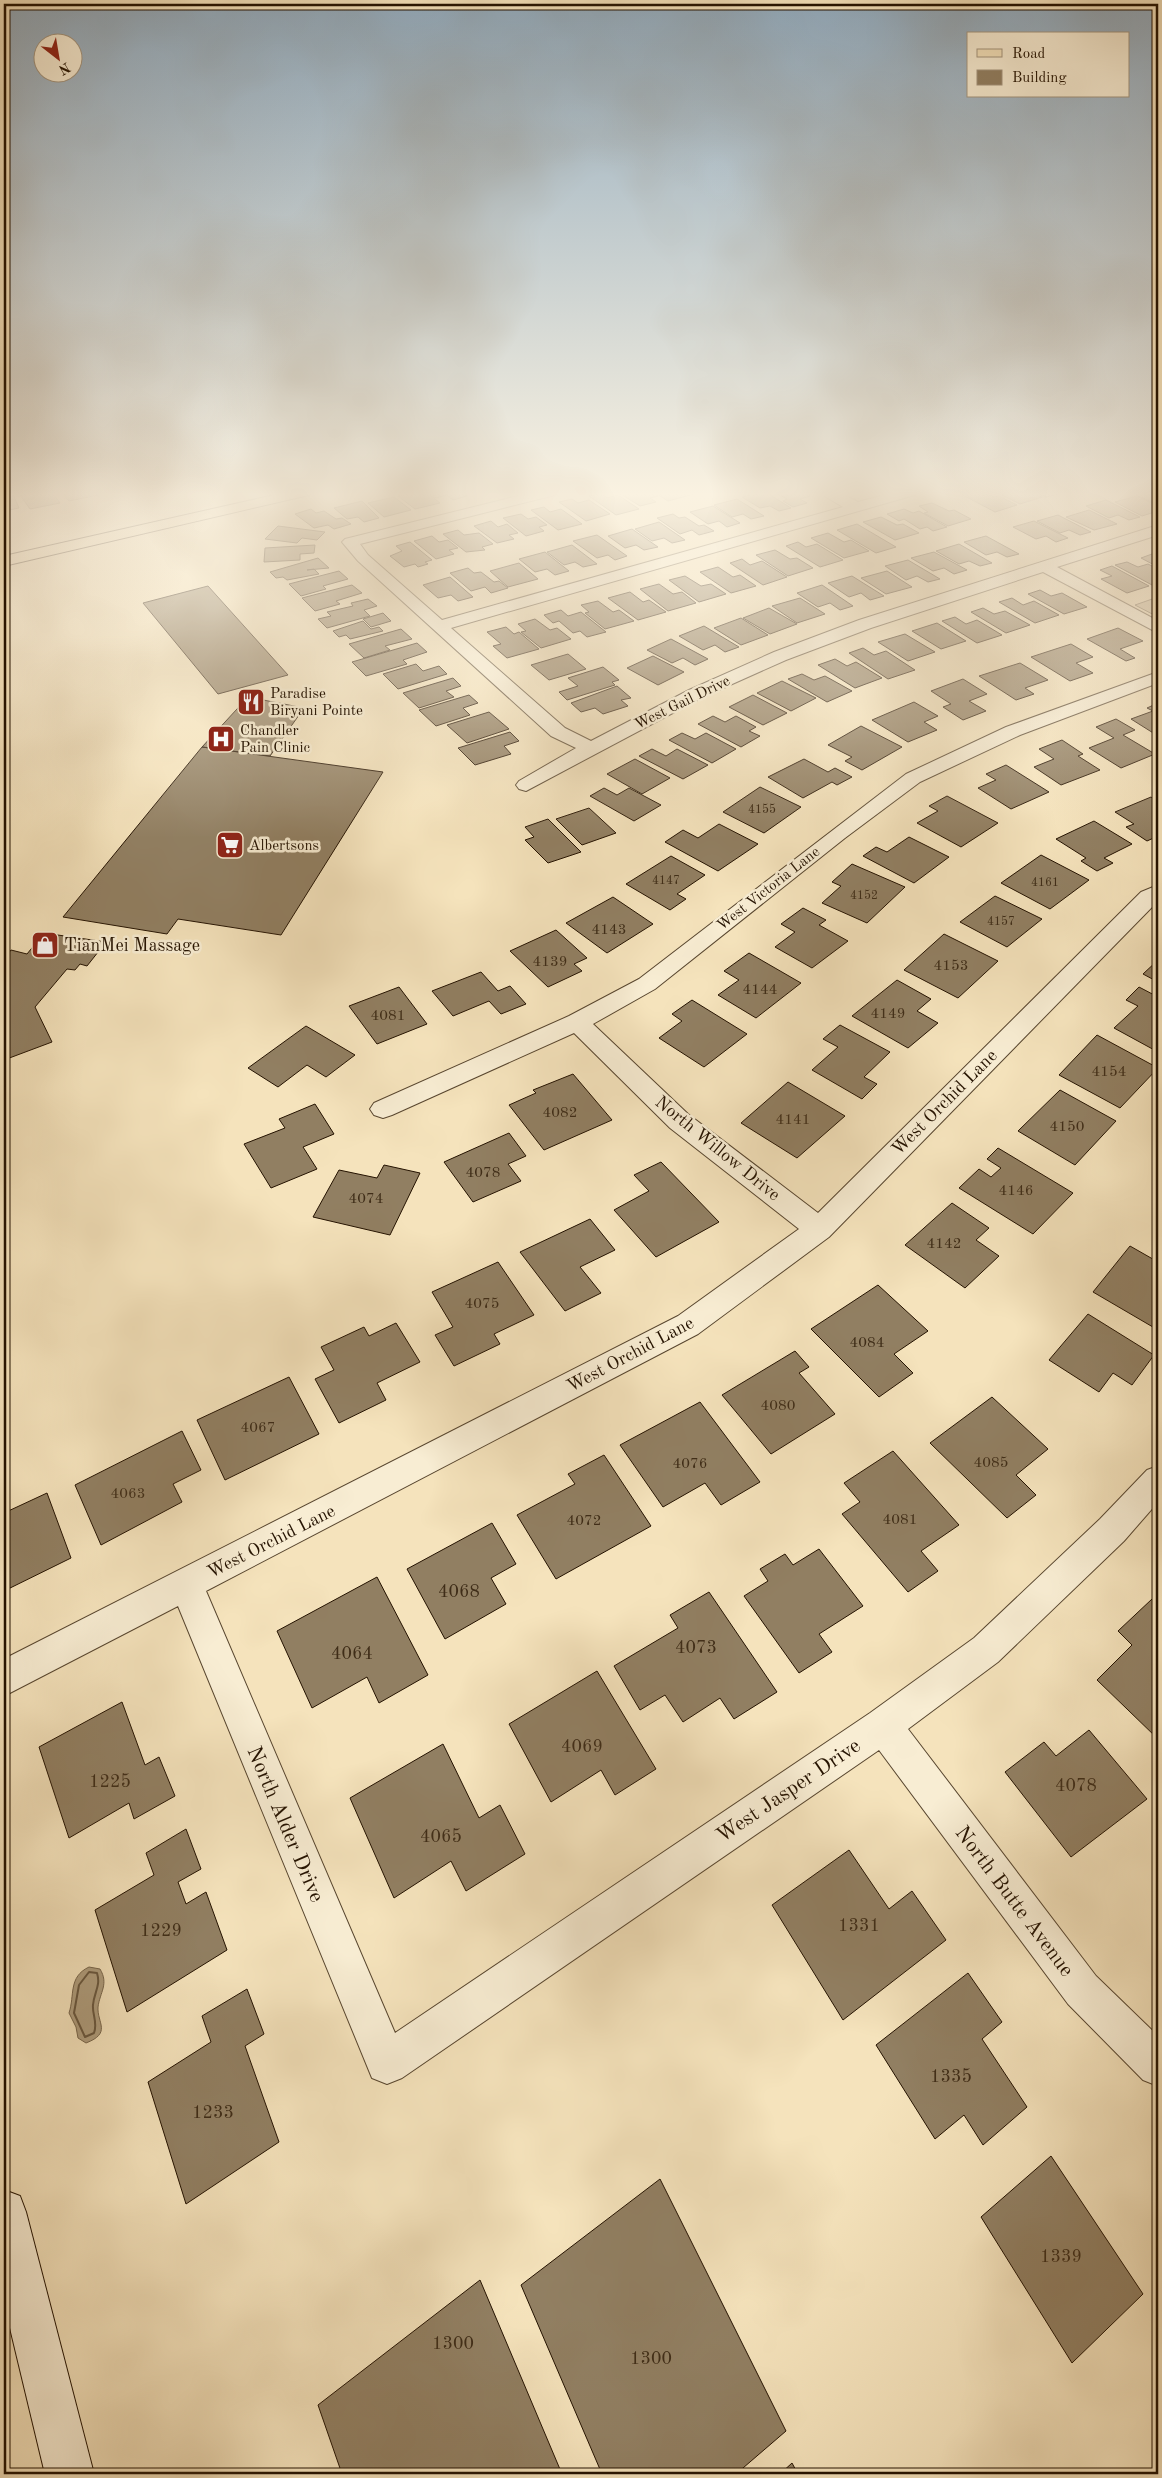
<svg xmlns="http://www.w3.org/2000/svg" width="1162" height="2478" viewBox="0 0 1162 2478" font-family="'Old Standard TT',serif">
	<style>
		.green { fill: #d1bf9c; stroke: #7a684e }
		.water { fill: #ae9c7c; stroke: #77654a }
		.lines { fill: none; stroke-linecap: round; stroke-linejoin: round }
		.shore { stroke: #69573e; stroke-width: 2 }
		.building { fill: #917f62; stroke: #241200 }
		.street-casing { stroke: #58462f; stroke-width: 2 }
		.secondary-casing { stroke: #241200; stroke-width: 2 }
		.primary-casing { stroke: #241200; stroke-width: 2 }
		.street { fill: #f8edd3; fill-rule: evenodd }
		.secondary { fill: #f8edd3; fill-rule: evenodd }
		.primary { fill: #f5e3bc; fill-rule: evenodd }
		.labels { text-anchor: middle; stroke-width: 5; stroke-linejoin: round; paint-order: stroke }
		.far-number-label { font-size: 12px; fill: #3f2d18 }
		.far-poi-label { font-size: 15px; fill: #241200; stroke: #f8edd3; text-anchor: start }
		.far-street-label { font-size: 15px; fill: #241200; stroke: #f8edd3 }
		.number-label { font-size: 15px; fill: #3f2d18 }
		.poi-label { font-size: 18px; fill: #241200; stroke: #f8edd3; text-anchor: start }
		.street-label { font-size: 18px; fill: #241200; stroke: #f8edd3 }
		.near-number-label { font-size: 18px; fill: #3f2d18 }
		.near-street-label { font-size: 21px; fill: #241200; stroke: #f8edd3 }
	</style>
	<rect width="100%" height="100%" fill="#f5e3bc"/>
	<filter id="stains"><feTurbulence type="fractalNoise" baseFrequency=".004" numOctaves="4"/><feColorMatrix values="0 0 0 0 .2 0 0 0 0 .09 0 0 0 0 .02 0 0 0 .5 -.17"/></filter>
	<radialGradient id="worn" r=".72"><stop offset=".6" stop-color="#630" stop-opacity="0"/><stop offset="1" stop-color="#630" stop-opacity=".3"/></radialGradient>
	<!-- green -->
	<path class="green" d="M1158,597V617L1135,605Z"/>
	<!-- water -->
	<path class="water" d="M89,1967L100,1969C109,1984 100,1992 98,2007C97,2023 112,2033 86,2043L78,2038L76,2027L69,2013C75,1995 68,1977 89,1967Z"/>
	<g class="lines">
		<!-- shore -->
		<path class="shore" d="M89,1972L97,1973C101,1986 94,1992 93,2005C92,2014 98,2023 94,2033L85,2037L74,2013L79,1985Z"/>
	</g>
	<!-- building -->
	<path class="building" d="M25,491H51L60,503L30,509L18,492Z
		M60,491H94L98,495L69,501Z
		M419,491H425L440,503L415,509L398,496Z
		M427,491H460L467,496L453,500L447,495L436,498Z
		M616,491H650L658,496L650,498L656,502L640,506Z
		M652,491H688L694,494L668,501Z
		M764,491L791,508L779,511L770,506L760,508L742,497Z
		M772,491H802L810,496L800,499L807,503L793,507L783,501L787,499Z
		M972,491H981L994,497L999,496L1017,505L995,512L961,494Z
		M1029,491L1042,497L1020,504L996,492Z
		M1033,491H1063L1066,492L1046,497Z
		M1139,491H1158V503L1156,504L1132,493Z
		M12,492L19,508L4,511V494Z
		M601,493L607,498L618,495L639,509L616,515L589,496Z
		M1137,496L1158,506V511L1142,516L1115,502Z
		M394,497L411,510L384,517L368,503Z
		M572,499L578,503L589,500L610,514L586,521L559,502Z
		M737,499L764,516L751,519L743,514L732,517L714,505Z
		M1106,500L1140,517L1129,520L1118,515L1109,518L1086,506Z
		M362,501L379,518L364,522L358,517L347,519L334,508Z
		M932,503L949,511L954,510L971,519L948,526L924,513L928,512L919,506Z
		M713,506L740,523L727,527L719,521L708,524L690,512Z
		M544,507L550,512L561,509L582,524L558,530L531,510Z
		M311,509L316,513L324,511L336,519L342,518L351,524L334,529L328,525L314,528L295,514Z
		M904,509L913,513L919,511L947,527L933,531L927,527L920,529L904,519L899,521L887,514Z
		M1089,510L1117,524L1094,530L1066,517Z
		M521,514L528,519L536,517L547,525L539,527L544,531L526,536L503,518Z
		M673,514L679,518L685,517L699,526L704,525L714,531L699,535L692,530L680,534L657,518Z
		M1058,515L1091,532L1080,535L1069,530L1060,533L1037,521Z
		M881,517L897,525L903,524L919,533L895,540L863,522Z
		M491,521L498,527L507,524L518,533L509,535L514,539L497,543L474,526Z
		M1034,521L1068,538L1056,542L1046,536L1036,539L1013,527Z
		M659,522L685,540L672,543L664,538L652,541L635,529Z
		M857,524L896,547L876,553L837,530Z
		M278,526L325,532L317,540L302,538L297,543L265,539Z
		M632,529L658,547L644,550L636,545L625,548L608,536Z
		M458,530L464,535L479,533L493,544L482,547L485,550L466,552L443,534Z
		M828,533L844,542L851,540L869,551L844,558L811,538Z
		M597,535L627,556L615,560L608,555L597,558L573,541Z
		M432,536L439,542L448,540L458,548L449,550L454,554L436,559L414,541Z
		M986,536L1019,554L1007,557L997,552L986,555L964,542Z
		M410,542L432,560L425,562L428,564L418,567L415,564L404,567L390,556L402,551L396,546Z
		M798,542L806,547L817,544L843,560L820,567L786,546Z
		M959,544L992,563L980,566L969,561L959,564L936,551Z
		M315,545L314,553L300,554V560L264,562L265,548Z
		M572,545L597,564L583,567L575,562L564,565L547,552Z
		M775,550L790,559L797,558L813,568L788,576L756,555Z
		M545,552L569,571L555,575L547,569L535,572L519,559Z
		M934,552L967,570L954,574L944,568L933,571L911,558Z
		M1152,554L1158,558V567L1141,558Z
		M318,558L329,568L307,570L314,569L319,574L287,580L283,577L276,578L270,572Z
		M742,559L750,565L762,561L787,577L763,585L730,563Z
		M908,560L940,579L928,582L917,576L906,580L885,566Z
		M1127,562L1138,567L1148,564L1158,569V582L1152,585L1115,565Z
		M519,563L538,579L508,587L490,571Z
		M1112,566L1149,586L1127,593L1101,579L1112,576L1100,570Z
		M718,567L733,577L740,575L756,586L731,593L700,572Z
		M468,568L474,573L481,572L494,582L499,581L508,588L491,593L485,587L471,591L450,573Z
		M339,571L348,579L323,586L326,589L301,596L289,584Z
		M887,571L912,587L886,594L861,578Z
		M685,576L701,586L711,584L726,594L699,602L669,580Z
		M852,576L884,596L870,600L861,593L849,597L828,583Z
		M450,577L473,597L458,601L451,595L438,598L423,585Z
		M659,584L673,594L682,592L696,603L668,611L640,589Z
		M352,585L362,593L336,601L340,604L315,611L302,598Z
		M822,585L853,606L840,610L830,603L818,607L797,593Z
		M208,586L288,675L218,694L143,603Z
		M1040,590L1051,596L1062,593L1087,607L1064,614L1028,594Z
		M630,592L643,602L649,600L666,612L638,620L608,598Z
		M800,598L825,614L797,623L772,606Z
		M1012,598L1023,605L1034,601L1059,615L1035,623L999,602Z
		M368,599L377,606L364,610L370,616L327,628L318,619L331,616L327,612L353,606L351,603Z
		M598,601L613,612L619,610L634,621L605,629L585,613L589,612L581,605Z
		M769,608L797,624L770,634L743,618Z
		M983,608L994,614L1005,611L1030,625L1006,633L971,612Z
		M561,610L568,616L581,612L606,632L587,637L580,631L573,633L559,621L553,623L544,615Z
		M383,613L391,621L371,627L363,619Z
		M955,617L966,624L977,620L1002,635L977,643L942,621Z
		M741,618L768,635L741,645L714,628Z
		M535,619L550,630L557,628L571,639L541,648L521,632L526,631L518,624Z
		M363,621L371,629L379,627L383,631L350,639L346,635L339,637L333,631Z
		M937,623L966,641L941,649L912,631Z
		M704,626L739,647L725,652L715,645L703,650L679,636Z
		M506,627L514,634L519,632L539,649L507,658L493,646L501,644L487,632Z
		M1118,628L1143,641L1120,649L1135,658L1126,661L1087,639Z
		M401,629L412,639L385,646L390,650L364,658L349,644Z
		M905,634L935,652L908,661L878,642Z
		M671,639L708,659L695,665L683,658L672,663L647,650Z
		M417,643L427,652L403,660L407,664L366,676L352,662Z
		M1071,644L1093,657L1076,663L1093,673L1070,681L1031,657Z
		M863,648L874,655L886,651L915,670L888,679L849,653Z
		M568,654L586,669L549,680L531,665Z
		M653,656L684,672L658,685L627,668Z
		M835,659L847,666L856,662L882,678L855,688L818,665Z
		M1020,663L1048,680L1025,688L1034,694L1016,700L979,676Z
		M416,664L423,671L439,666L447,674L398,689L383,674Z
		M603,667L619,680L612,682L615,685L567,700L559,692L578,686L568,678Z
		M802,674L814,680L825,676L852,691L827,702L788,679Z
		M453,678L461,686L446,691L454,697L419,708L403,693Z
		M963,679L987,694L969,701L986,711L963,720L943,707L951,704L931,691Z
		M782,681L816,698L791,711L757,693Z
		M617,686L631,698L621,700L628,706L603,714L595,708L581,712L571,703Z
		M469,695L478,703L463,708L470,715L436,726L419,710Z
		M753,695L787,713L763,725L729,707Z
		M248,697L304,708L270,756L202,747Z
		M914,702L938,716L924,722L937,730L908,742L872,720Z
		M1158,703V736L1131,719L1153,711L1147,708Z
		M489,712L509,729L467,743L447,725Z
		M713,716L725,722L736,716L756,727L749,731L760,736L741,747L698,724Z
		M1116,719L1135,730L1123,735L1155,754L1121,768L1089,748L1114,738L1096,727Z
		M861,726L902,747L862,770L845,761L852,757L828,745Z
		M510,732L519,741L504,746L511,754L475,765L458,748Z
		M682,733L695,739L706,733L736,749L712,763L669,740Z
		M1062,740L1083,754L1078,756L1100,770L1061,785L1034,767L1054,759L1039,749Z
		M202,747L383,772L281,935L178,919L167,934L63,917Z
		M652,749L666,756L677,749L708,765L683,779L639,756Z
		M635,759L670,778L642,794L607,774Z
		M804,759L828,772L835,768L852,777L837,785L832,782L803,798L768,777Z
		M1006,765L1049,792L1011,809L978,788L996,780L986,774Z
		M760,787L801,807L764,833L723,812Z
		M604,788L617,795L629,788L661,805L634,821L590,796Z
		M947,796L998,823L961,847L917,823L938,811L929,806Z
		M1151,797L1158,802V836L1147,841L1126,827L1134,824L1115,812Z
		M589,808L616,833L582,845L556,819Z
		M548,819L581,852L548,863L525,840L534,837L525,827Z
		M1094,821L1132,844L1104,858L1113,863L1097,871L1081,861L1086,858L1056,839Z
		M719,824L758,844L718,871L665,842L683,830L698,838Z
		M909,837L949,857L914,883L863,856L876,847L887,852Z
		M1041,855L1089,880L1050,909L1001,883Z
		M671,856L705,875L677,894L686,899L670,910L626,884Z
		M852,864L905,887L867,923L822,903L841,886L832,882Z
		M995,896L1042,919L1007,947L960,922Z
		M613,897L653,924L607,953L566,923Z
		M803,908L826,920L819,925L848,941L812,968L775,947L795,932L781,924Z
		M556,930L587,958L574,964L582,971L548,987L510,951Z
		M44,933L106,942L87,966L80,964L75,970L67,969L35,1007L52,1042L4,1060V959L11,950L27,954Z
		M944,934L998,961L958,998L904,970Z
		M749,953L801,983L756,1018L718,995L739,980L724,971Z
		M1158,960V982L1143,974Z
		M481,972L498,991L510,986L526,1004L501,1014L489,1001L453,1016L432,991Z
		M897,980L931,999L917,1011L938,1023L908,1048L852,1016Z
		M399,987L427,1024L377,1044L349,1006Z
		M1139,987L1158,997V1052L1114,1028L1138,1006L1126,1000Z
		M692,1000L747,1034L704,1067L659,1038L682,1021L672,1014Z
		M840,1025L890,1052L864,1077L877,1084L862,1099L812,1070L838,1047L823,1039Z
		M306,1026L355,1055L326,1077L307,1065L278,1087L248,1068Z
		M1097,1035L1158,1068L1120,1108L1059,1075Z
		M573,1074L612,1120L544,1150L509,1105L536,1093L533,1090Z
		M788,1082L845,1116L797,1158L741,1123Z
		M1060,1090L1116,1121L1075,1165L1018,1131Z
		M315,1104L334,1134L303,1147L317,1169L271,1188L244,1144L285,1128L279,1119Z
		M509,1133L526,1156L508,1164L521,1181L473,1202L444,1162Z
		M998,1148L1073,1193L1033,1234L959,1188L979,1169L991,1177L1001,1168L987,1159Z
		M661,1162L719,1222L656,1257L614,1210L649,1191L634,1175Z
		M384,1165L420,1173L390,1235L313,1217L339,1170L377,1178Z
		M952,1203L989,1228L976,1240L999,1256L965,1288L905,1245Z
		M590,1219L615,1250L580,1267L601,1293L565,1311L520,1252Z
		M1130,1246L1158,1262V1330L1093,1292Z
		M498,1262L534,1315L494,1334L500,1344L454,1366L435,1335L453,1327L432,1292Z
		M878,1285L928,1331L894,1354L913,1373L879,1397L811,1329Z
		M1088,1314L1154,1355L1132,1385L1113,1373L1099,1392L1049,1360Z
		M396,1323L420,1362L377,1383L386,1400L339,1423L315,1379L334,1370L321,1347L364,1327L369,1336Z
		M795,1351L809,1367L799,1373L835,1414L771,1454L722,1395Z
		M289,1377L319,1434L225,1480L197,1420Z
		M992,1397L1048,1449L1016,1475L1036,1495L1007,1518L930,1443Z
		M700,1402L760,1482L721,1505L705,1483L663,1507L620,1445Z
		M182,1431L201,1470L173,1484L182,1502L101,1545L75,1485Z
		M893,1451L959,1525L921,1551L938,1571L908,1592L842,1514L860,1502L844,1483Z
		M604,1455L651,1526L556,1579L517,1515L575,1484L568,1474Z
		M47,1493L71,1558L4,1591V1513Z
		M492,1523L516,1564L491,1578L506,1604L445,1639L407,1569Z
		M819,1549L863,1606L819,1634L832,1652L799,1673L744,1596L768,1581L760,1569L785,1554L793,1565Z
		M377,1577L428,1675L379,1703L367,1677L312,1708L277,1631Z
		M709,1592L777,1692L734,1719L720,1698L683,1722L665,1695L640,1710L614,1666L678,1628L670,1615Z
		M1152,1599L1158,1605V1739L1097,1680L1132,1645L1118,1631Z
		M597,1671L656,1769L615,1795L601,1770L551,1802L509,1724Z
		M122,1702L145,1765L159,1757L175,1796L134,1819L129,1803L69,1838L39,1747Z
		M1089,1730L1147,1799L1071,1857L1005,1772L1044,1742L1056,1756Z
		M443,1744L479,1818L500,1805L525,1854L466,1891L451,1861L394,1898L350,1798Z
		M186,1829L201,1869L178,1882L186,1904L206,1892L227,1950L127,2012L95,1910L154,1875L146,1853Z
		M849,1850L889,1909L912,1891L946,1940L843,2020L772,1905Z
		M968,1973L1002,2022L982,2039L1027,2107L983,2145L964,2115L935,2139L876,2045Z
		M247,1989L264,2034L245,2046L279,2142L186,2204L148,2082L211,2042L202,2016Z
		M1051,2156L1143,2294L1072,2363L981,2217Z
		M660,2179L786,2431L736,2474H602L521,2285Z
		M480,2280L562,2474H342L318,2405Z
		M792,2463L798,2474H780Z"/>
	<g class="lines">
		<!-- street casing -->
		<g class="street-casing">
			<path id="street" d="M538,491H561L559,494L360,544L368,555L442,620L843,507L821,494L819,491H836L858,502L899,491H920L918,494L451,628L565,728L591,741L689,690L774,652L859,620L1158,525V535L1057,567L1158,621V633L1043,572L871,628L786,660L701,698L526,791L519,789L516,785L519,781L576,748L551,736L358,561L342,542L345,539Z
				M1158,672V683L1020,735L920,782L845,838L655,989L593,1024L688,1114L818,1213L1141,892L1158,885V901L829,1237L698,1334L206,1591L395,2033L870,1713L974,1638L1100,1519L1147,1470L1158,1466V1502L1124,1541L998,1662L908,1729L1096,1976L1158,2036V2086L1143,2080L1068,2004L879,1750L402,2078L387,2084L372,2078L178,1606L4,1696V1659L678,1316L799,1229L670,1128L574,1033L392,1115L383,1118L374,1115L370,1109L374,1103L569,1016L639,979L906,774L1006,727Z"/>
		</g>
		<!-- secondary casing -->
		<g class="secondary-casing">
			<path id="secondary" d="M4,2190L20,2196L26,2212L94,2474H45L4,2303Z"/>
		</g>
		<!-- primary casing -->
		<g class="primary-casing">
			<path id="primary" d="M292,491H316L309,495L4,566V556Z"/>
		</g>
		<!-- street -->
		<use href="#street" class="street"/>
		<!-- secondary -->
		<use href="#secondary" class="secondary"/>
		<!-- primary -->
		<use href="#primary" class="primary"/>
	</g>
	<!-- sky -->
	<linearGradient id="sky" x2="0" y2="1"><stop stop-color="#91aabd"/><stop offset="0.59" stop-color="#faf2e1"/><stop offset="1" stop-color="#faf2e1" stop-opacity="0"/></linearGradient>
	<rect width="1162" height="838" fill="url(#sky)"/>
	<!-- icons -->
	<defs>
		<g id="restaurant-square" transform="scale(1.4375)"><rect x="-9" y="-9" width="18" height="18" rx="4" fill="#8f2418" stroke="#f8edd3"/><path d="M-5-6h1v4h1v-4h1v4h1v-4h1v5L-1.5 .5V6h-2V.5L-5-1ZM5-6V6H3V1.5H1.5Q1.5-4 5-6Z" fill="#fff"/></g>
		<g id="hospital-square" transform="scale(1.4375)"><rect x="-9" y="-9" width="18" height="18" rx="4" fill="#8f2418" stroke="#f8edd3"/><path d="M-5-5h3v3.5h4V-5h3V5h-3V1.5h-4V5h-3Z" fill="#fff"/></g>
		<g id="supermarket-square" transform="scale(1.4375)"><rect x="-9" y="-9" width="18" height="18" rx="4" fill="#8f2418" stroke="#f8edd3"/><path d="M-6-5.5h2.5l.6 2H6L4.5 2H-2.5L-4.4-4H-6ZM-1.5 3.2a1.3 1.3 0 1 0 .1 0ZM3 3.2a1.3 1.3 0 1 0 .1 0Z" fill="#fff"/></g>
		<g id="shop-square" transform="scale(1.4375)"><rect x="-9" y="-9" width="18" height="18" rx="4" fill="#8f2418" stroke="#f8edd3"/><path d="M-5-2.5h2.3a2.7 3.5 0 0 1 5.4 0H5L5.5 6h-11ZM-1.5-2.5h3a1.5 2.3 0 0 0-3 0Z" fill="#fff"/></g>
	</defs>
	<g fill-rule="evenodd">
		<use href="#restaurant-square" x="251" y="702"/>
		<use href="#hospital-square" x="221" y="739"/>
		<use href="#supermarket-square" x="230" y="845"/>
		<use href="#shop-square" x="45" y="945"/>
	</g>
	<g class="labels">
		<!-- far-number labels -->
		<g class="far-number-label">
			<text x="762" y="813">4155</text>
			<text x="666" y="884">4147</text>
			<text x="1045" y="886">4161</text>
			<text x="864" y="899">4152</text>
			<text x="1001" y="925">4157</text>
		</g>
		<!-- far-poi labels -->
		<g class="far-poi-label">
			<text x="270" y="698">Paradise<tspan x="270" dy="17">Biryani Pointe</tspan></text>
			<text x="240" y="735">Chandler<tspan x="240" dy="17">Pain Clinic</tspan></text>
			<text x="249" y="850">Albertsons</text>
		</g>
		<!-- far-street labels -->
		<g class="far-street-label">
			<text transform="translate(682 702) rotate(-26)" y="5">West Gail Drive</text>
			<text transform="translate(768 888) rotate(-38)" y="5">West Victoria Lane</text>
		</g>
		<!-- number labels -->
		<g class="number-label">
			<text x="609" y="934">4143</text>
			<text x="550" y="966">4139</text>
			<text x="951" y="970">4153</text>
			<text x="760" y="994">4144</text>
			<text x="888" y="1018">4149</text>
			<text x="388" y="1020">4081</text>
			<text x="1109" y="1076">4154</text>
			<text x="560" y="1117">4082</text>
			<text x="793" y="1124">4141</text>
			<text x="1067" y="1131">4150</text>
			<text x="483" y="1177">4078</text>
			<text x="1016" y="1195">4146</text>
			<text x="366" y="1203">4074</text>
			<text x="944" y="1248">4142</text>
			<text x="482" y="1308">4075</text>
			<text x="867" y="1347">4084</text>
			<text x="778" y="1410">4080</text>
			<text x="258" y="1432">4067</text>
			<text x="991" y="1467">4085</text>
			<text x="690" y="1468">4076</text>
			<text x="128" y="1498">4063</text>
			<text x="900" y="1524">4081</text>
			<text x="584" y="1525">4072</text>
		</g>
		<!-- poi labels -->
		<g class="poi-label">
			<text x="64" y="951">TianMei Massage</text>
		</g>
		<!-- street labels -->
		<g class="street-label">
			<text transform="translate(944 1102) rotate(-45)" y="6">West Orchid Lane</text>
			<text transform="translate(718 1148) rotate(39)" y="6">North Willow Drive</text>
			<text transform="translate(630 1354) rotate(-28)" y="6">West Orchid Lane</text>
			<text transform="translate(271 1541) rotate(-27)" y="6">West Orchid Lane</text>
		</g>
		<!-- near-number labels -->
		<g class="near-number-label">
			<text x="459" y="1597">4068</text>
			<text x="696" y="1653">4073</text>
			<text x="352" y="1659">4064</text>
			<text x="582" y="1752">4069</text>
			<text x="110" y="1787">1225</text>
			<text x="1076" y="1791">4078</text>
			<text x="441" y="1842">4065</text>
			<text x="859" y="1931">1331</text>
			<text x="161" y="1936">1229</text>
			<text x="951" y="2082">1335</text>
			<text x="213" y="2118">1233</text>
			<text x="1061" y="2262">1339</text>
			<text x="453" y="2349">1300</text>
			<text x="651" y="2364">1300</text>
		</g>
		<!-- near-street labels -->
		<g class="near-street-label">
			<text transform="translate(788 1790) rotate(-34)" y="7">West Jasper Drive</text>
			<text transform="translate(286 1824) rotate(67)" y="7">North Alder Drive</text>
			<text transform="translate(1015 1901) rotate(53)" y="7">North Butte Avenue</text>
		</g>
	</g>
	<!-- margin -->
	<rect width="1162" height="2478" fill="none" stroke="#f5e3bc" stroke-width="20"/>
	<rect x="5" y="5" width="1152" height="2468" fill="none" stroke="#241200" stroke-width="2.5"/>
	<rect x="10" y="10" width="1142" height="2458" fill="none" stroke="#241200"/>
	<!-- legend -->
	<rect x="967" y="32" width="162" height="65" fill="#f8edd3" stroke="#a3957f"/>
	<rect x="977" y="49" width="25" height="8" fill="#f5e3bc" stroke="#a3957f"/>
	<text x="1012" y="58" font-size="15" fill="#241200">Road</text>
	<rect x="977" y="70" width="25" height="15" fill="#917f62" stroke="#a3957f"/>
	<text x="1012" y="82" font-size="15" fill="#241200">Building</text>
	<!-- north arrow -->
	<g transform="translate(58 58) rotate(149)"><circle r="24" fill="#f8edd3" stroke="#a3957f"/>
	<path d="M0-4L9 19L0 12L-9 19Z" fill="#8f2418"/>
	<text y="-8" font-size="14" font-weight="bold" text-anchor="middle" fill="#241200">N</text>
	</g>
	<rect width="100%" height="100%" filter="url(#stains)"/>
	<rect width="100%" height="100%" fill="url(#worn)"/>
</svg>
